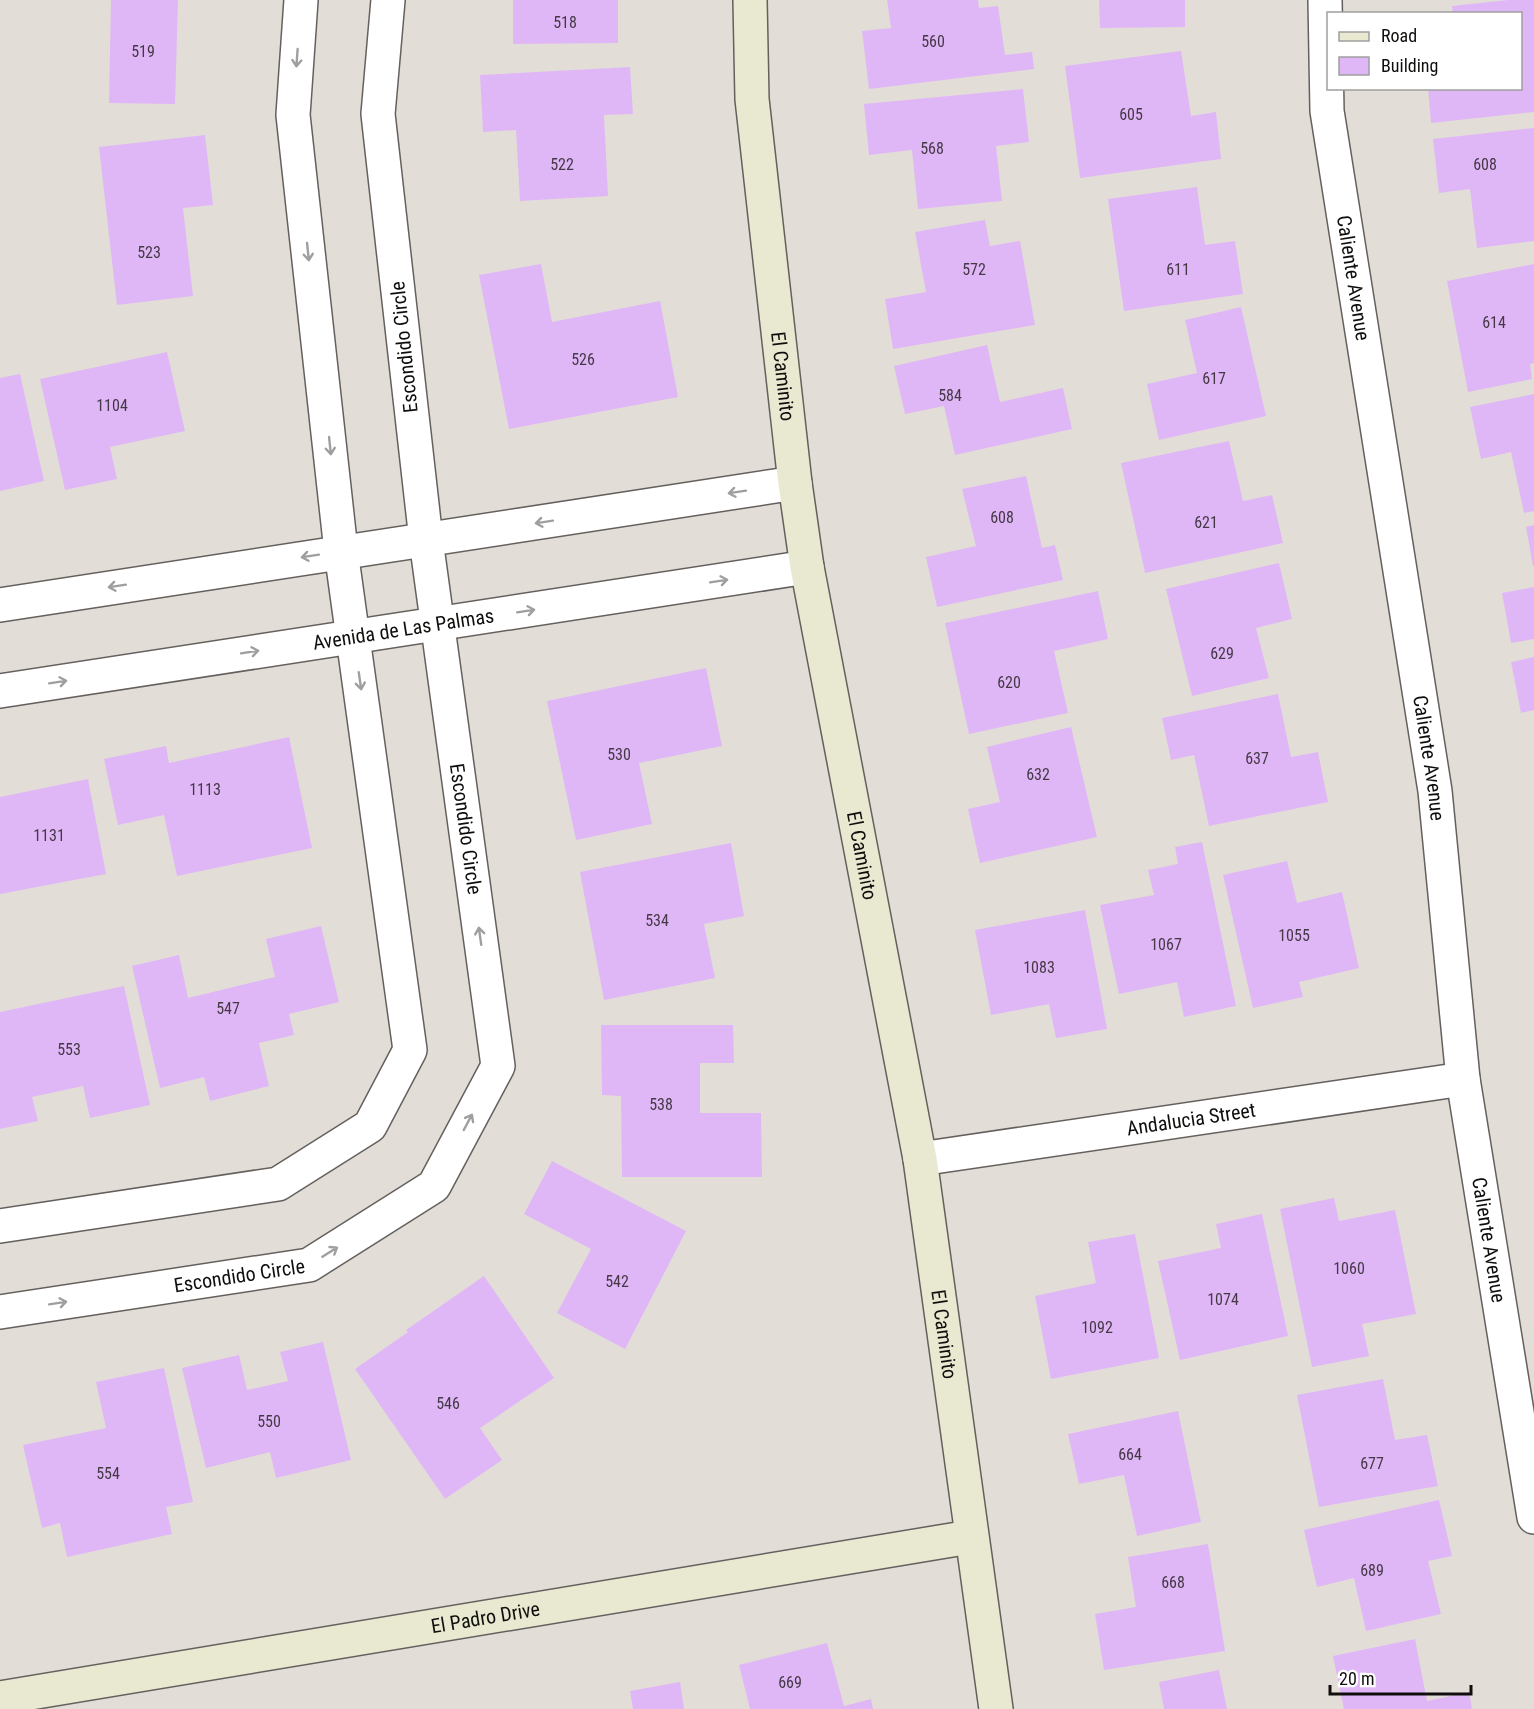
<svg xmlns="http://www.w3.org/2000/svg" width="1534" height="1709" viewBox="0 0 1534 1709" font-family="'Roboto Condensed',sans-serif">
	<style>
		.building { fill: #e0b7f6 }
		.lines { fill: none; stroke-linecap: round; stroke-linejoin: round }
		.street-casing { stroke: #65605d; stroke-width: 36 }
		.secondary-casing { stroke: #65605d; stroke-width: 36 }
		.street { stroke: #fff; stroke-width: 33 }
		.secondary { stroke: #e8e9d0; stroke-width: 33 }
		.oneway { stroke: #9f9f9e }
		.labels { text-anchor: middle; stroke-width: 4.5; stroke-linejoin: round; paint-order: stroke }
		.number-label { font-size: 16px; fill: #443846 }
		.street-label { font-size: 20px; fill: #100e0c; stroke: #fff }
	</style>
	<rect width="100%" height="100%" fill="#e3ddd8"/>
	<!-- building -->
	<path class="building" d="M111,0H178L175,104L109,103Z
		M513,0H618V43L513,44Z
		M887,0H978L979,8L998,6L1005,55L1032,52L1034,69L869,89L862,31L891,28Z
		M1099,0H1185V27L1100,28Z
		M1508,0H1534V112L1431,123L1428,88H1520V14H1453L1452,6Z
		M1181,51L1191,116L1216,112L1221,159L1080,178L1065,66Z
		M630,67L633,114L604,115L608,196L520,201L516,130L483,132L480,75Z
		M1023,89L1029,142L996,146L1002,201L918,209L912,150L869,155L864,104Z
		M1534,128V241L1477,248L1470,189L1439,193L1433,139Z
		M205,135L213,205L183,208L193,296L117,305L99,147Z
		M1197,187L1205,245L1235,241L1243,294L1124,311L1108,199Z
		M985,220L990,246L1020,241L1035,325L893,349L885,299L926,292L915,232Z
		M541,264L552,322L660,301L678,397L509,429L479,275Z
		M1534,264V363L1530,364L1532,379L1468,392L1447,281Z
		M1241,307L1266,416L1159,440L1147,384L1197,373L1185,320Z
		M987,345L1000,402L1063,388L1072,429L955,455L944,406L905,414L894,366Z
		M167,352L185,431L110,447L117,479L65,490L40,379Z
		M20,374L44,481L0,491V378Z
		M1534,394V511L1524,513L1511,452L1481,459L1470,407Z
		M1229,441L1243,501L1272,495L1283,543L1145,573L1121,463Z
		M1026,476L1042,548L1055,545L1063,580L937,607L926,557L976,546L962,489Z
		M1534,525V566H1533L1526,527Z
		M1279,563L1292,619L1256,628L1269,678L1192,696L1166,589Z
		M1534,587V639L1511,643L1502,593Z
		M1098,591L1108,639L1054,651L1068,713L969,734L945,623Z
		M1534,657V710L1521,713L1511,662Z
		M706,668L722,746L639,763L652,824L576,840L547,701Z
		M1278,694L1291,757L1318,752L1328,802L1209,826L1194,755L1171,760L1162,718Z
		M1071,727L1097,837L980,863L968,809L1000,802L987,747Z
		M289,737L312,848L177,876L164,815L118,825L104,759L166,746L169,763Z
		M88,779L106,874L0,894V797Z
		M1202,842L1236,1006L1184,1017L1177,982L1119,994L1100,905L1154,895L1148,870L1178,864L1175,847Z
		M731,843L744,916L704,924L715,978L604,1000L580,872Z
		M1287,861L1297,903L1342,892L1359,968L1299,982L1303,997L1253,1008L1223,875Z
		M1085,910L1107,1029L1056,1038L1049,1004L991,1015L975,930Z
		M321,926L339,1002L289,1014L294,1035L259,1043L269,1086L210,1101L204,1077L160,1088L132,966L179,955L188,998L275,977L266,939Z
		M124,986L150,1105L90,1118L83,1086L32,1097L38,1121L0,1129V1012Z
		M601,1025H733L734,1063H700V1113H761L762,1177H622L621,1096L602,1095Z
		M552,1161L686,1231L625,1349L557,1313L591,1249L524,1214Z
		M1334,1198L1339,1221L1395,1210L1416,1314L1362,1324L1369,1356L1312,1367L1280,1209Z
		M1262,1214L1288,1336L1180,1360L1158,1261L1221,1248L1216,1224Z
		M1135,1234L1159,1358L1051,1379L1035,1296L1096,1283L1088,1242Z
		M484,1276L554,1378L480,1428L502,1460L445,1499L355,1369L408,1332L406,1330Z
		M323,1342L351,1460L276,1478L270,1452L206,1468L182,1368L239,1355L247,1390L288,1381L280,1352Z
		M164,1368L193,1502L166,1507L172,1534L67,1557L60,1523L42,1528L23,1445L106,1428L96,1382Z
		M1383,1379L1395,1440L1427,1435L1438,1486L1319,1507L1297,1395Z
		M1178,1411L1201,1522L1137,1536L1124,1475L1079,1484L1068,1434Z
		M1439,1500L1452,1556L1428,1561L1441,1614L1366,1631L1354,1578L1317,1587L1304,1530Z
		M1208,1544L1225,1651L1104,1670L1095,1614L1136,1607L1128,1557Z
		M1415,1639L1427,1701L1469,1692L1472,1709H1344L1333,1656Z
		M827,1643L844,1706L871,1699L873,1709H750L739,1665Z
		M1219,1670L1227,1709H1164L1159,1682Z
		M680,1682L684,1709H633L630,1691Z"/>
	<g class="lines">
		<!-- street casing -->
		<g class="street-casing">
			<g id="street">
				<path id="s1" d="M1325,0L1327,111L1435,791L1463,1079L1534,1517"/>
				<path d="M0,605L795,483"/>
				<path id="s2" d="M0,691L807,567"/>
				<path id="s3" d="M920,1159L1463,1079"/>
				<path d="M0,1226L278,1184L370,1126L410,1050L341,551L293,115L301,0"/>
				<path id="s4" d="M0,1312L309,1265L434,1186L498,1066L426,540L378,114L388,0"/>
			</g>
		</g>
		<!-- secondary casing -->
		<g class="secondary-casing">
			<g id="secondary">
				<path id="s5" d="M750,0L752,99L795,483L807,567L920,1159L996,1709"/>
				<path id="s6" d="M0,1698L970,1537"/>
			</g>
		</g>
		<!-- street -->
		<use href="#street" class="street"/>
		<!-- secondary -->
		<use href="#secondary" class="secondary"/>
	</g>
	<!-- one-way arrows -->
	<defs><path id="oneway-shaft" d="M-6 0H5M1.5-3L5.5 0L1.5 3" fill="none" stroke-width="1.6" stroke-linecap="round" stroke-linejoin="round" transform="scale(1.5)"/></defs>
	<g class="oneway">
		<use href="#oneway-shaft" transform="translate(297 58) rotate(94)"/>
		<use href="#oneway-shaft" transform="translate(308 252) rotate(84)"/>
		<use href="#oneway-shaft" transform="translate(330 446) rotate(84)"/>
		<use href="#oneway-shaft" transform="translate(737 492) rotate(171)"/>
		<use href="#oneway-shaft" transform="translate(544 522) rotate(171)"/>
		<use href="#oneway-shaft" transform="translate(310 556) rotate(171)"/>
		<use href="#oneway-shaft" transform="translate(719 581) rotate(-9)"/>
		<use href="#oneway-shaft" transform="translate(117 586) rotate(171)"/>
		<use href="#oneway-shaft" transform="translate(526 611) rotate(-9)"/>
		<use href="#oneway-shaft" transform="translate(250 652) rotate(-9)"/>
		<use href="#oneway-shaft" transform="translate(360 681) rotate(82)"/>
		<use href="#oneway-shaft" transform="translate(58 682) rotate(-9)"/>
		<use href="#oneway-shaft" transform="translate(480 936) rotate(-98)"/>
		<use href="#oneway-shaft" transform="translate(468 1122) rotate(-62)"/>
		<use href="#oneway-shaft" transform="translate(330 1252) rotate(-32)"/>
		<use href="#oneway-shaft" transform="translate(58 1303) rotate(-9)"/>
	</g>
	<g class="labels">
		<!-- number labels -->
		<g class="number-label">
			<text x="565" y="28">518</text>
			<text x="933" y="47">560</text>
			<text x="143" y="57">519</text>
			<text x="1131" y="120">605</text>
			<text x="932" y="154">568</text>
			<text x="562" y="170">522</text>
			<text x="1485" y="170">608</text>
			<text x="149" y="258">523</text>
			<text x="974" y="275">572</text>
			<text x="1178" y="275">611</text>
			<text x="1494" y="328">614</text>
			<text x="583" y="365">526</text>
			<text x="1214" y="384">617</text>
			<text x="950" y="401">584</text>
			<text x="112" y="411">1104</text>
			<text x="1002" y="523">608</text>
			<text x="1206" y="528">621</text>
			<text x="1222" y="659">629</text>
			<text x="1009" y="688">620</text>
			<text x="619" y="760">530</text>
			<text x="1257" y="764">637</text>
			<text x="1038" y="780">632</text>
			<text x="205" y="795">1113</text>
			<text x="49" y="841">1131</text>
			<text x="657" y="926">534</text>
			<text x="1294" y="941">1055</text>
			<text x="1166" y="950">1067</text>
			<text x="1039" y="973">1083</text>
			<text x="228" y="1014">547</text>
			<text x="69" y="1055">553</text>
			<text x="661" y="1110">538</text>
			<text x="1349" y="1274">1060</text>
			<text x="617" y="1287">542</text>
			<text x="1223" y="1305">1074</text>
			<text x="1097" y="1333">1092</text>
			<text x="448" y="1409">546</text>
			<text x="269" y="1427">550</text>
			<text x="1130" y="1460">664</text>
			<text x="1372" y="1469">677</text>
			<text x="108" y="1479">554</text>
			<text x="1372" y="1576">689</text>
			<text x="1173" y="1588">668</text>
			<text x="790" y="1688">669</text>
		</g>
		<!-- street labels -->
		<g class="street-label">
			<text dy="7" stroke="none"><textPath href="#s1" startOffset="280">Caliente Avenue</textPath></text>
			<text transform="translate(404 347) rotate(-96)" y="7">Escondido Circle</text>
			<text dy="7" stroke="none"><textPath href="#s5" startOffset="378">El Caminito</textPath></text>
			<text dy="7" stroke="none"><textPath href="#s2" startOffset="408">Avenida de Las Palmas</textPath></text>
			<text dy="7" stroke="none"><textPath href="#s1" startOffset="766">Caliente Avenue</textPath></text>
			<text transform="translate(466 829) rotate(82)" y="7">Escondido Circle</text>
			<text dy="7" stroke="none"><textPath href="#s5" startOffset="864">El Caminito</textPath></text>
			<text dy="7" stroke="none"><textPath href="#s3" startOffset="274">Andalucia Street</textPath></text>
			<text dy="7" stroke="none"><textPath href="#s1" startOffset="1252">Caliente Avenue</textPath></text>
			<text dy="7" stroke="none"><textPath href="#s4" startOffset="242">Escondido Circle</textPath></text>
			<text dy="7" stroke="none"><textPath href="#s5" startOffset="1350">El Caminito</textPath></text>
			<text dy="7" stroke="none"><textPath href="#s6" startOffset="492">El Padro Drive</textPath></text>
		</g>
	</g>
	<!-- legend -->
	<rect x="1327" y="12" width="195" height="78" fill="#ffffff" stroke="#9f9f9e" stroke-width="1.5"/>
	<rect x="1339" y="32" width="30" height="9" fill="#e8e9d0" stroke="#9f9f9e" stroke-width="1.5"/>
	<text x="1381" y="42" font-size="18" fill="#100e0c">Road</text>
	<rect x="1339" y="57" width="30" height="18" fill="#e0b7f6" stroke="#9f9f9e" stroke-width="1.5"/>
	<text x="1381" y="72" font-size="18" fill="#100e0c">Building</text>
	<!-- scale -->
	<path d="M1330 1685v9h141v-9" fill="none" stroke="#100e0c" stroke-width="3"/>
	<text x="1339" y="1685" font-size="18" fill="#100e0c" stroke="#ffffff" stroke-width="4.5" paint-order="stroke">20 m</text>
</svg>
